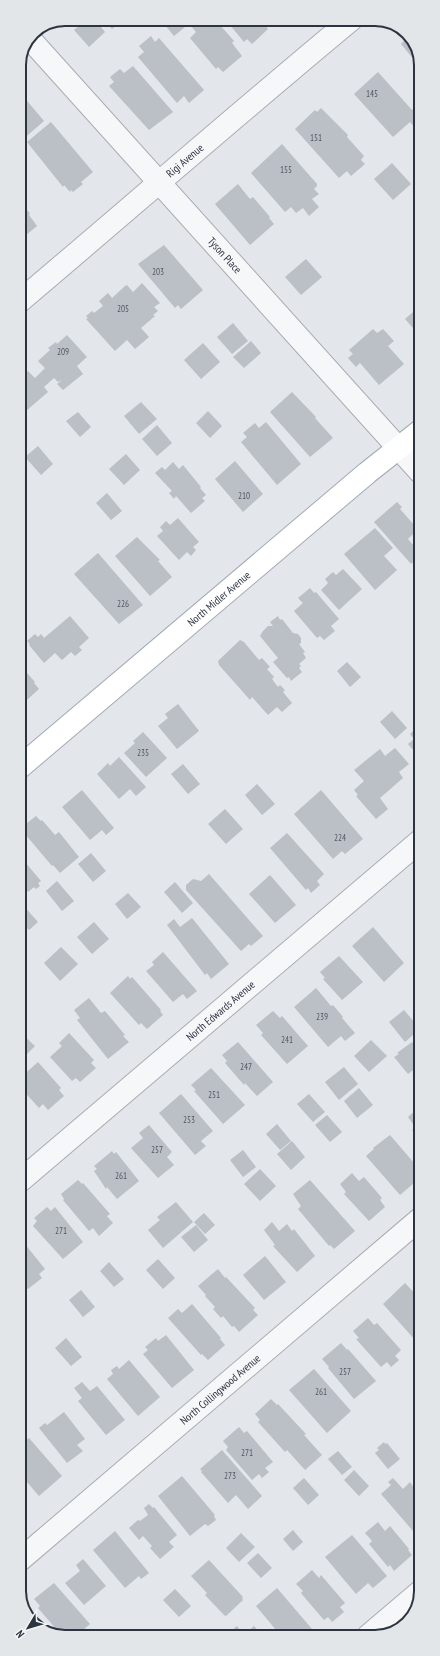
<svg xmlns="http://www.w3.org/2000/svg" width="440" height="1656" viewBox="0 0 440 1656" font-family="'PT Sans Narrow',sans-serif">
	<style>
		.building { fill: #bbbfc6 }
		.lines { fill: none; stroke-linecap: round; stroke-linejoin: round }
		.minor-casing { stroke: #a8adb4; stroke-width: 24 }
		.major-casing { stroke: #a3abb5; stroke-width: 24 }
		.minor { stroke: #f6f7f9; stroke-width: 22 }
		.major { stroke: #fff; stroke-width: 22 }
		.labels { text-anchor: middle; stroke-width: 3; stroke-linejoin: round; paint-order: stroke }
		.number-label { font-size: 9px; fill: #505762 }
		.street-label { font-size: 11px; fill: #2c3441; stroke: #f3f5f7 }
		.rim { fill: none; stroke: #2c3441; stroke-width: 2 }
	</style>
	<rect width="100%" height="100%" fill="#e3e6ea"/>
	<!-- building -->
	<path class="building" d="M88,19H94L105,32L89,47L74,30Z
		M103,19H123L112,29Z
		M160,19H187L190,23L174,36Z
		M200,19L205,24L212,19L218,26L220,25L234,41L232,43L242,56L223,72L218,67L216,69L190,38L196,32L191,26Z
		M225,19H260L268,29L252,44L247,39L244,42Z
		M409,35L420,56V67L401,44Z
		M151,36L155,42L159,38L204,90L189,103L184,96L177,103L138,57L144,52L139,46Z
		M133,66L173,112L149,130L109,86L114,82L110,77L120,69L124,73Z
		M378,72L412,110L420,102V127L417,130L410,122L393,137L354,94Z
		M23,96L44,121L21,141L19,139V99Z
		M321,108L348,135L347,137L364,156L361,160L365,164L351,176L347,171L339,178L295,129L315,110L317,112Z
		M51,122L93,172L81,182L83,184L73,192L71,190L70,192L64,185L63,187L27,142Z
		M282,144L317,184V186L314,189L319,194L312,199L319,207L309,216L303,208L296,213L291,207L285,212L251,173Z
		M392,163L411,184L393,200L374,179Z
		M238,184L250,199L253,197L270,217L269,218L274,224L250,245L215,204Z
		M19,203L30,213L29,215L37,226L19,241Z
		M164,245L203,290L181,309L178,305L175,308L138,264Z
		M306,259L322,277L301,295L285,277Z
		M142,283L160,303L154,307L158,311L153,315L155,316L141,328L149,337L135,349L127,340L115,351L86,319L88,318L86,316L92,311L94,313L103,306L99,301L108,293L112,298L125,286L127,285L133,292Z
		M420,306V336L405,319Z
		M233,323L248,341L232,354L217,337Z
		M373,329L377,333L383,329L394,341L388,346L404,364L379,385L360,363L356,367L348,358L353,354L349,350Z
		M67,335L87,357L77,366L83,374L63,390L57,384L62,380L58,382L54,378L44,387L48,392L26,411L19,404V379L28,371L35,378L45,368L38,361L50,350L48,348L56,342L57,344Z
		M251,341L261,353L244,368L233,357Z
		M203,343L220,362L201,379L184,360Z
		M292,392L316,417L315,418L333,438L310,457L270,412Z
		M141,402L157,419L139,434L124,416Z
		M208,411L222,426L210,438L196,423Z
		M78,412L91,427L80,437L66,421Z
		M266,422L301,464L277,485L241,442L247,437L243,433L255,423L259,428Z
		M157,425L172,443L157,456L142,439Z
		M38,446L53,464L41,475L25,457Z
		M126,454L140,470L124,485L109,469Z
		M235,461L263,494L243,512L215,479Z
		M173,462L179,469L183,465L201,487L200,488L206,495L202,498L205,501L191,513L176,496L174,499L169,493L172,491L155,473L162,467L165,470Z
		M107,493L122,511L111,520L96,503Z
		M397,502L402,507L400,509L415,526L417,524L420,527L408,539L420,553V556L411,564L374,522Z
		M178,518L199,542L193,547L196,550L191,556L187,552L179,560L157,536L163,531L160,527L166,521L170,525Z
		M375,528L393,548L384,556L397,570L375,590L344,554Z
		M137,537L160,560L158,561L172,577L150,596L115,556Z
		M98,553L143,605L119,624L74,574Z
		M343,569L362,589L339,610L321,590L328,583L325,579L333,572L336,575Z
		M310,588L314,593L316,592L339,619L331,626L335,631L324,640L320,636L317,638L294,611L303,603L298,598Z
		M70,616L89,638L79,647L82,650L75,656L71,652L62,660L55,653L44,663L29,645L30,644L27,641L35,634L38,637L41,634L44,638Z
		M278,616L280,620L282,619L293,633L298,634L301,638V643L299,644L305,652L303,653L306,658L299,664L301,666L299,668L302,672L291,681L289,677L287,678L273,662L278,658L260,636L263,631L268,626H273L270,622Z
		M240,640L244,642L259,660L262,658L270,667L267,669L274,677L272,679L278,687L280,685L285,690L283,692L292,703L282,712L277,707L268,715L252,697L250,700L219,665L218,661Z
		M347,662L361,677L350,687L337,671Z
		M19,664L35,682L34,683L39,689L19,707Z
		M178,704L199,731L177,749L158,726L168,718L165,714Z
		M392,711L407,728L395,739L380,722Z
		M421,724V757L420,758L408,744L414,739L410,734Z
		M143,732L167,758L146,777L124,753L135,743L133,741Z
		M395,748L409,764L399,772L403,778L380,798L388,809L376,819L356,796L358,795L354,790L364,781L354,770L380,749L385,756Z
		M119,757L146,787L136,796L130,789L119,799L97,774L108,763L110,766Z
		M183,764L200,784L188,794L171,774Z
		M257,784L275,804L262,815L245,795Z
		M82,790L114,828L106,835L102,830L90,840L62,807Z
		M321,790L363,839L345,854L342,851L333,859L294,814Z
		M225,809L243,829L226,844L208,824Z
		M36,816L41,821L42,820L55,835L59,832L79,857L60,873L53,865L52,866L25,834L27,833L22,827Z
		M287,833L324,874L317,881L320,885L311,893L308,888L306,890L270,848Z
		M91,853L106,871L93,882L78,864Z
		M19,855L41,881L38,883L40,886L36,889L34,887L28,892L19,882Z
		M209,874L263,936L251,946L249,944L241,951L186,890V885L193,879L201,881Z
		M270,875L296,905L275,923L249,894Z
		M57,881L74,901L62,911L46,891Z
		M175,882L193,903L182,913L164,892Z
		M421,884V901L418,898L419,897L414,891Z
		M128,893L141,907L127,919L115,904Z
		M22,904L38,922L29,930L19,920V906Z
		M192,918L229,964L211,979L207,973L205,975L167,925L174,919L180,927Z
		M94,922L109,939L92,954L77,937Z
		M373,927L404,963L384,982L352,946Z
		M61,947L78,964L60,981L44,963Z
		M163,952L197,991L187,999L183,994L173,1002L146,971L154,965L152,962Z
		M339,956L363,982L342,1000L323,979L325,978L320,972Z
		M128,976L130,979L132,977L161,1010L160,1011L163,1015L147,1029L141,1023L139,1025L110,993Z
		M316,988L331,1006L333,1005L343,1017L342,1018L355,1033L345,1041L341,1036L328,1047L294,1007Z
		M89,998L101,1013L105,1011L125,1035L123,1036L129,1042L108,1059L77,1020L80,1018L74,1010Z
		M404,1010L420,1029L405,1042L389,1022Z
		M273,1011L280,1018L282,1016L308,1046L287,1064L261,1035L263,1033L256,1025Z
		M20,1032L35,1046L25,1056L20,1050Z
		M69,1033L94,1060L91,1063L96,1068L80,1082L76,1078L72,1081L50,1057L62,1046L59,1043Z
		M371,1040L387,1056L369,1072L354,1056Z
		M238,1042L273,1082L257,1096L245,1083L244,1085L225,1063L227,1061L222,1055Z
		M412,1042L421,1053V1064L408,1074L394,1057L399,1054L397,1053Z
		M38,1062L61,1088L59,1090L64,1096L48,1110L43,1104L39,1108L20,1087V1078Z
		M344,1067L358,1084L339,1100L325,1082Z
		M211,1068L245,1105L223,1124L194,1091L196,1090L191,1085Z
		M359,1088L373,1105L357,1118L344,1101Z
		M181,1094L213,1131L201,1141L206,1146L195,1155L159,1113Z
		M309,1094L325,1112L313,1122L297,1104Z
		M417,1109L421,1113V1140L412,1130L415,1127L408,1117Z
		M327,1115L342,1132L330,1142L315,1125Z
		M277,1124L291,1141L280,1150L266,1134Z
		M149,1125L172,1152L167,1157L174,1165L158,1178L131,1148L143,1138L139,1133Z
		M390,1135L421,1171V1177L400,1195L366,1156L374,1149L373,1148Z
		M292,1141L305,1157L291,1170L277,1154Z
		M243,1150L256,1167L243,1177L230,1160Z
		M112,1151L114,1154L116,1152L139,1181L117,1199L107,1187L106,1189L94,1171L97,1169L94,1166Z
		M260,1169L276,1186L260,1201L244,1184Z
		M352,1173L359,1181L364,1177L382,1198L380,1200L385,1207L369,1221L344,1194L346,1192L340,1184Z
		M78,1180L82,1184L83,1183L110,1214L107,1216L113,1223L99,1236L93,1228L89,1231L63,1200L64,1199L61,1194Z
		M310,1180L355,1231L334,1249L330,1245L329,1246L298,1209L301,1206L293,1194Z
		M176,1202L193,1222L163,1248L148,1230L160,1220L157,1217Z
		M47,1207L51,1211L55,1207L83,1242L63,1259L33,1226L37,1221L34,1218Z
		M204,1213L215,1225L205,1234L194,1222Z
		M272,1222L279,1231L287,1224L292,1231L294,1229L315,1256L297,1272L273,1246L275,1245L264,1230Z
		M196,1225L208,1240L194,1252L181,1237Z
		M20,1238L45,1269L39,1274L42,1278L28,1289L20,1281Z
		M265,1256L286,1282L264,1300L243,1275Z
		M158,1259L175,1278L163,1289L146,1270Z
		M109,1262L124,1279L114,1287L100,1271Z
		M218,1269L225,1278L226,1277L255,1308L253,1310L258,1315L239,1332L234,1326L232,1327L223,1316L221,1318L213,1309L215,1307L205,1296L206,1295L198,1286Z
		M405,1283L421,1300V1335L415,1340L383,1304Z
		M81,1290L95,1307L83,1317L69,1300Z
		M20,1295L27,1304L20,1311Z
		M192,1304L221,1338L220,1339L225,1345L208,1360L202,1354L201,1355L168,1318L178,1309L182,1313Z
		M368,1318L374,1325L377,1323L401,1350L395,1356L399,1360L391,1367L387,1362L381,1367L356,1339L359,1338L353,1331Z
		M166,1335L194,1370L172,1388L143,1354L148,1350L145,1347L156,1338L158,1341Z
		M66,1338L82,1357L71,1366L55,1348Z
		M341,1343L347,1350L348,1349L376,1381L354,1399L328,1368L329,1367L322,1359Z
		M129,1360L160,1397L138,1416L107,1379L113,1374L111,1370L117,1366L119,1369Z
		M314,1369L351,1411L327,1433L289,1390Z
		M82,1382L90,1391L97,1386L125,1420L106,1435L78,1401L82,1398L74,1388Z
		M271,1399L277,1405L278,1404L306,1434L304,1435L322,1455L305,1470L287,1450L285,1452L258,1422L260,1420L255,1414Z
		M64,1412L85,1439L77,1445L83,1451L67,1463L39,1428L45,1423L47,1425Z
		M239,1427L244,1433L247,1431L273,1462L265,1468L269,1472L262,1478L259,1474L252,1480L226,1450L228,1447L223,1441Z
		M29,1438L62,1476L39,1496L20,1474V1445Z
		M384,1442L385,1444L387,1443L400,1459L388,1469L375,1453L379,1450L377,1448Z
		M222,1450L262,1496L248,1509L236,1495L228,1503L201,1472L202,1471L200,1469Z
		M338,1451L352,1467L342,1475L328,1459Z
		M354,1470L369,1486L359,1496L344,1480Z
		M182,1476L215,1515L214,1516L216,1520L208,1526L205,1524L190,1536L158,1496Z
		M304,1478L319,1495L308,1505L293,1488Z
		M393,1478L403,1489L410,1482L421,1498V1537L419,1538L381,1494L391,1485L388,1482Z
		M149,1504L153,1508L154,1507L177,1535L169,1542L174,1547L160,1559L150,1548L152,1546L143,1536L139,1540L129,1528L138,1520L140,1521L148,1515L144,1508Z
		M378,1522L385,1531L390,1526L409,1549L408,1550L412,1555L394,1571L390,1565L388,1567L369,1544L372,1541L365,1533Z
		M293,1530L303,1542L293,1551L283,1539Z
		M115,1531L149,1573L141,1579L139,1576L125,1588L93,1550Z
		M241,1533L255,1547L239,1562L226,1548Z
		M352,1535L387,1576L373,1588L368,1583L356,1594L325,1557Z
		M258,1553L272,1568L261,1578L247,1563Z
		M83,1559L106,1586L84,1605L65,1583L80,1571L76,1565Z
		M209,1560L243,1597L242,1598L243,1600L226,1616L224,1615L205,1595L207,1593L191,1576Z
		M312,1570L319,1578L321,1575L345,1603L340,1607L344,1612L332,1622L328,1617L324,1620L305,1598L301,1593L303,1591L296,1584Z
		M54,1583L90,1624L75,1637H63L38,1608L40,1606L34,1599Z
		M277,1588L312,1629L305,1634L307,1636H281L256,1606Z
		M175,1589L191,1606L179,1617L163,1600Z
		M237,1626L244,1635L254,1626L263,1636H225Z"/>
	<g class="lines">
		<!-- minor casing -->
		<g class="minor-casing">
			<g id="minor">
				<path id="s1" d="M30,39L420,472"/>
				<path id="s2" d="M19,302C130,208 240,112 352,19"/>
				<path id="s3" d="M20,1181L421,840"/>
				<path id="s4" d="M20,1560L421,1218"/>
				<path d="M368,1636L421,1591"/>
			</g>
		</g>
		<!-- major casing -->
		<g class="major-casing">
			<g id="major">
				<path id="s5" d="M19,768L367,473L420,431"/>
			</g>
		</g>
		<!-- minor -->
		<use href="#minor" class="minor"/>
		<!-- major -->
		<use href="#major" class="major"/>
	</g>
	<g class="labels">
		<!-- number labels -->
		<g class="number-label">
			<text x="372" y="97">145</text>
			<text x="316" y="141">151</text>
			<text x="286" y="173">155</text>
			<text x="158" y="275">203</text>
			<text x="123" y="312">205</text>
			<text x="63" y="355">209</text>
			<text x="244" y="499">210</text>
			<text x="123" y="607">226</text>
			<text x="143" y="756">235</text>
			<text x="340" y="841">224</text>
			<text x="322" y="1020">239</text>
			<text x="287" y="1043">241</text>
			<text x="246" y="1070">247</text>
			<text x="214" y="1098">251</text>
			<text x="189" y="1123">253</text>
			<text x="157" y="1153">257</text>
			<text x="121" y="1179">261</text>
			<text x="61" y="1234">271</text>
			<text x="345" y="1375">257</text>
			<text x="321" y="1395">261</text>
			<text x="247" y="1456">271</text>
			<text x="230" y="1479">273</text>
		</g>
		<!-- street labels -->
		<g class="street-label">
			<text dy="4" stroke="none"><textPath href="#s2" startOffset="218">Rigi Avenue</textPath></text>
			<text dy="4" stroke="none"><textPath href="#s1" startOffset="291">Tyson Place</textPath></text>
			<text dy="4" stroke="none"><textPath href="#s5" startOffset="262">North Midler Avenue</textPath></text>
			<text dy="4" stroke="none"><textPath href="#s3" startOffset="263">North Edwards Avenue</textPath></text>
			<text dy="4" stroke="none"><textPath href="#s4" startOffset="263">North Collingwood Avenue</textPath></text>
		</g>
	</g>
	<!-- crop -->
	<path d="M0 0H440V1656H0ZM65 26H375A39 39 0 0 1 414 65V1591A39 39 0 0 1 375 1630H65A39 39 0 0 1 26 1591V65A39 39 0 0 1 65 26Z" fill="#e3e6e8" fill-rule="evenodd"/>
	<path class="rim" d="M65 26H375A39 39 0 0 1 414 65V1591A39 39 0 0 1 375 1630H65A39 39 0 0 1 26 1591V65A39 39 0 0 1 65 26Z"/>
	<!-- north arrow -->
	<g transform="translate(28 1628) rotate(232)" stroke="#f3f5f7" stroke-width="3" paint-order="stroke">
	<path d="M0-3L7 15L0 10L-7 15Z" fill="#2c3441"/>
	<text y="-6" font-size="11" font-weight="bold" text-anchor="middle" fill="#2c3441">N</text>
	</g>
</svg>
